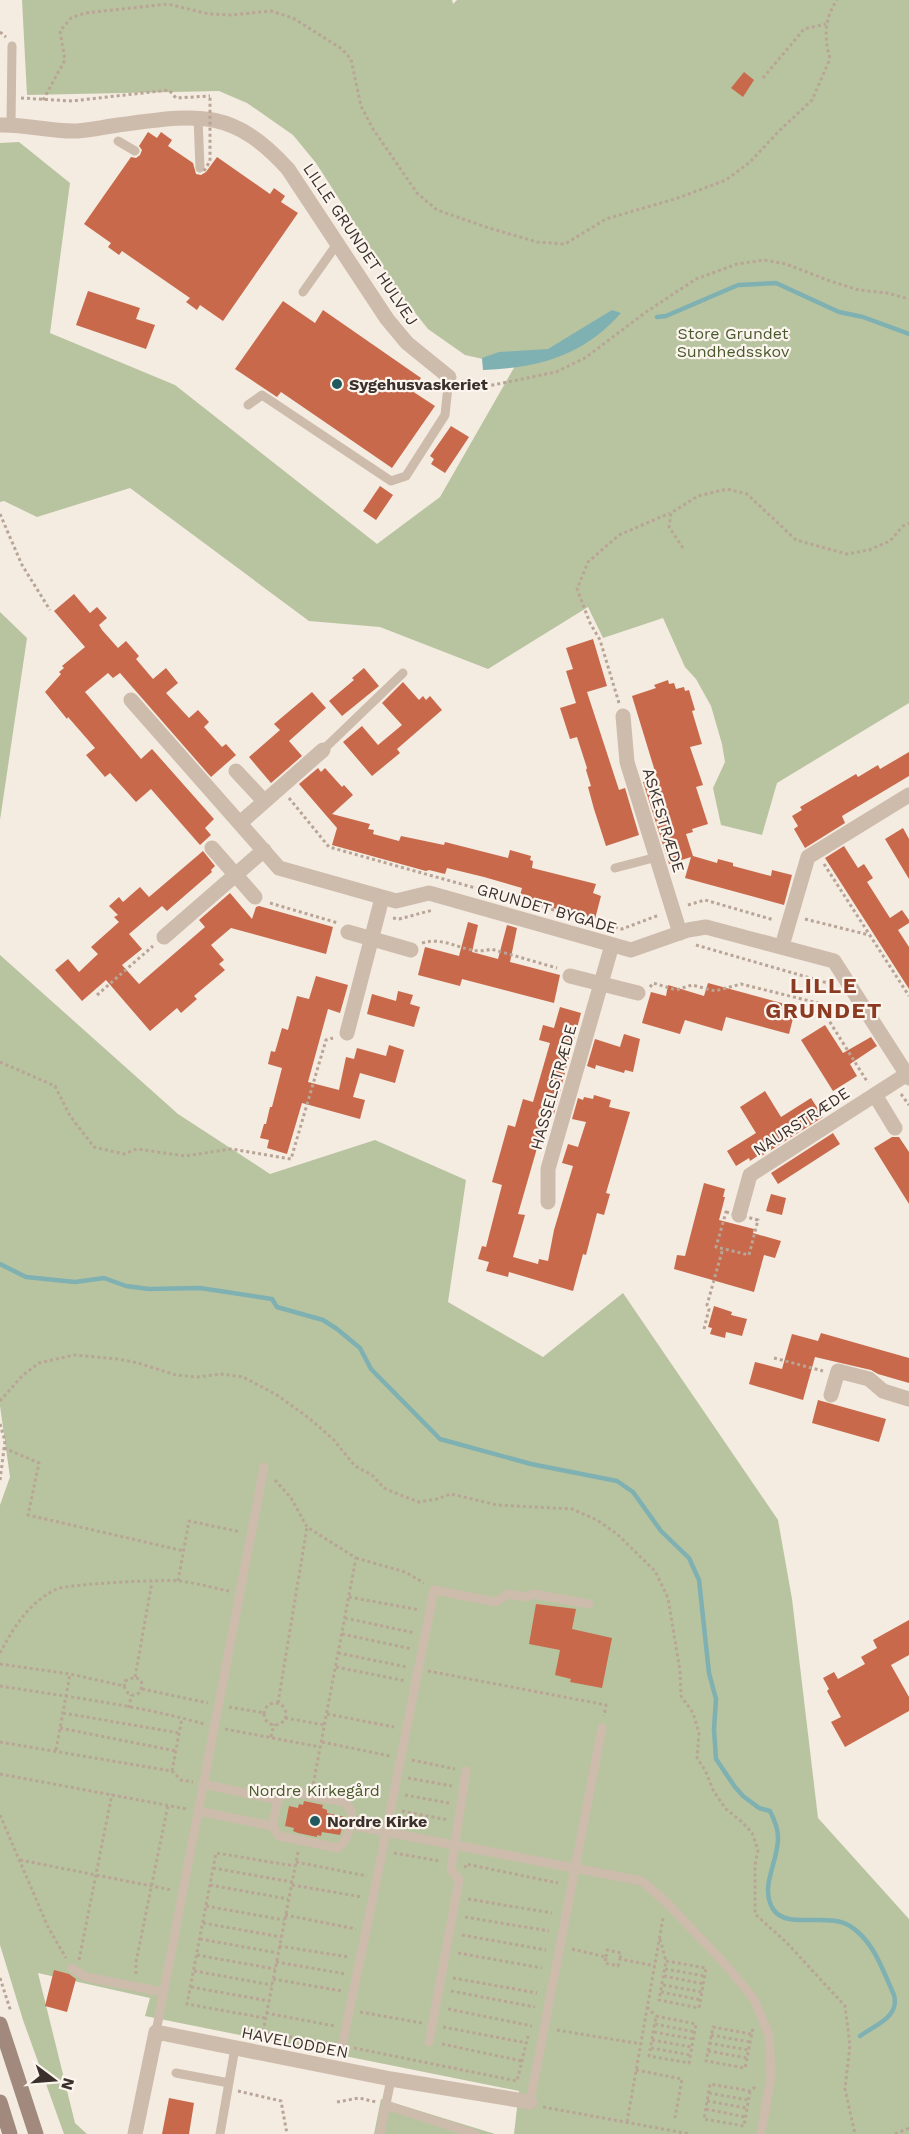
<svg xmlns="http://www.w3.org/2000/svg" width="909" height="2134" viewBox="0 0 909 2134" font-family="'Work Sans',sans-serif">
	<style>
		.green { fill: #b8c4a0 }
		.water { fill: #7fb0b2 }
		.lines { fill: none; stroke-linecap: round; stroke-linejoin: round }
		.stream { stroke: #7fb0b2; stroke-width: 4.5 }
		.building { fill: #c8694b }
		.path { stroke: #b9a596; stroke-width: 3; stroke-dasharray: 3 3; stroke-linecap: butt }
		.lane { stroke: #cdbbac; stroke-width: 9 }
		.street { stroke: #cdbbac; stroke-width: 15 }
		.secondary { stroke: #a18a7d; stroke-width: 15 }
		.path-bridge { stroke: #b9a596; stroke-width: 3; stroke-dasharray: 3 3; stroke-linecap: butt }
		.poi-dot { fill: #1f5a5e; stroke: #fbf5ee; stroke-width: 2 }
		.labels { text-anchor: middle; stroke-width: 4.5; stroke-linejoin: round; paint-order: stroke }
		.street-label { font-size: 16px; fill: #3b302b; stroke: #fbf5ee }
		.park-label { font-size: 16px; fill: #4a5a2e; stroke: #fbf5ee }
		.poi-label { font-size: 16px; font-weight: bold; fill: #3b302b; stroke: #fbf5ee; text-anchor: start }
		.district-label { font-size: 22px; font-weight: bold; letter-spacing: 1.5px; fill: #8c3b22; stroke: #fbf5ee }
	</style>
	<rect width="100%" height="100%" fill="#f4ebe1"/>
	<!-- green -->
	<path class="green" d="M22,0H452L453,4L457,0H909V703L777,783L762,835L721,825L713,788L725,762L722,744L711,706L696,679L685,667L663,618L603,638L588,607L488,669L380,627L309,621L130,488L37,517L4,501L0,502V143L19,142L70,183L50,333L175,385L377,544L440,497L515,366L465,355L428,329L400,294L316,163L293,135L247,103L219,91L27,95Z
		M0,612L27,638L0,820Z
		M0,955L178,1114L270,1174L375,1140L466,1180L448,1302L543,1357L623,1293L778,1520L792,1599L818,1818L909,1919V2134H514L519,2091L145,2016L150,1998L38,1973L75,2123L87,2134H64L23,2020L0,1945V1505L10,1477L0,1406Z
		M381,2099L495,2134H374Z"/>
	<!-- water -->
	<path class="water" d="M612,310L621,313C583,356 538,368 483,370L482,358L499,352L548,349Z"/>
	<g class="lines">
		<!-- stream -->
		<path class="stream" d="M657,317L666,316L738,285L776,283L839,312L863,317L909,334
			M0,1264L26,1277L75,1282L104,1278L126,1286L149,1289L200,1288L272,1299L277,1307L323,1320L337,1329L360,1348L371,1369L440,1439L531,1464L617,1481L633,1492L661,1531L689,1558L699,1580L709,1673L716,1699L714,1729L716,1759L735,1787L743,1796L759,1808L770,1811C774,1819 778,1828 778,1837C779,1861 759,1886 773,1909C786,1930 827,1912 850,1926C874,1941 883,1971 894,1995C900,2017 875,2025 860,2036"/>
	</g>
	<!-- building -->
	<path class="building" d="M744,72L754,80L743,97L731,88Z
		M148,132L157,138L161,132L172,140L168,146L193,163L196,174L201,175L206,172L217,157L270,194L274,188L285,196L281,202L298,213L223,321L200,305L197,310L186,302L190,298L122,251L119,255L108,247L111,243L84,224L131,157L136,158L140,155L142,150L139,146Z
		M88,291L140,308L136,319L155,325L146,349L76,325Z
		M283,301L315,323L323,310L421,378L412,391L435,406L392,468L281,392L277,397L235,369Z
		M451,426L469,437L445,473L431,464L434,459L430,456Z
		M380,486L393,495L376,520L363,511Z
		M74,594L90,613L97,607L107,618L99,625L102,630L118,648L126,641L139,656L136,659L153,679L166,668L178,683L166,693L189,718L198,710L209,722L204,727L222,747L226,744L236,755L211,777L120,673L113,678L108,673L85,692L141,759L152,749L214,819L205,828L211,835L200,845L151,789L136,802L110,773L105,777L86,755L95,748L68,717L67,719L45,692L61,674L59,672L64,668L62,666L85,647L54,611Z
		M593,639L607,686L587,692L619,790L625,788L639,835L606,846L594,809L588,787L591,786L586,770L587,768L577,737L570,739L560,708L576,703L566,671L573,669L566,648Z
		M364,668L379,686L342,716L329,701L354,680L352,678Z
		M668,680L669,684L674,683L676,689L684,687L685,691L689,690L695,710L692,711L702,744L690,747L703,785L696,787L708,824L692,829L693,832L686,834L693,856L717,863L718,859L733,863V866L771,876L772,870L792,875L784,905L685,878L691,857L669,864L643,782L657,778L632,696L656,688L654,685Z
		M403,682L419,700L423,696L426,700L430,696L442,710L397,749L400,753L372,776L343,742L362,726L378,745L402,725L382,703Z
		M312,692L326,708L289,741L302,756L271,783L249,757L280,730L274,724Z
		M909,752V776L842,816L845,823L805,848L794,829L798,826L792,816L802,810L800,807L856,774L858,777L878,765L880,769Z
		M318,768L321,772L325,768L342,787L344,785L353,795L332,814L370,824L368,829L374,830L373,834L399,841L401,836L444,845L445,842L508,858L510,850L531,856L530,860L533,861L532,868L596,884L593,893L601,896L595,919L519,899L522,888L484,877L447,868L445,874L429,870L426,871L332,845L337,828L299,784Z
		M903,828L909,839V879L885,839Z
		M844,846L858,868L864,864L873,878L867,882L890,918L902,910L909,920V923L898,930L909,947V989L825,858Z
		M203,851L215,866L211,870L212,872L167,911L162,906L129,934L142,949L122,965L139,984L205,927L199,920L230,893L252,919L256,907L259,906L333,927L326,954L231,928L211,945L224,960L219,964L225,970L194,996L197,999L181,1013L177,1008L150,1031L106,980L82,1001L55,970L68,959L79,972L98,954L91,947L119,922L114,917L118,915L109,906L119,897L123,902L140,887L149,897Z
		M468,922L478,925L472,952L498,959L507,925L517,928L510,962L560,975L554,1003L462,979L460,986L418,975L425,947L459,956Z
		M316,976L348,985L340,1013L328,1009L308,1082L339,1090L346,1057L354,1059L357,1048L386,1056L389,1045L404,1050L395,1083L360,1073L353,1097L365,1100L360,1119L302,1103L287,1154L267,1148L269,1140L260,1138L264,1124H266L270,1107H272L282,1068L268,1064L271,1051L275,1052L282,1028L288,1030L297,996L309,999Z
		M708,983L796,1007L789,1034L726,1017L722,1031L685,1020L680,1034L642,1023L651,992L666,996L668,985L704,996Z
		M398,991L413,995L410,1004L420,1007L414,1027L367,1014L372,994L396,1001Z
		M560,1007L581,1013L554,1114L552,1113L549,1125L544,1124L518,1214L525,1215L513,1257L538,1264L539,1259L548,1261L554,1230L573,1166L562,1163L568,1144L578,1147L586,1122L572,1119L578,1098L583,1100L584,1097L593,1099L594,1095L611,1100L609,1107L630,1112L606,1193L610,1194L604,1215L597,1213L586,1255L583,1254L573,1291L509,1272L508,1277L486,1271L489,1262L478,1259L482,1246L486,1247L502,1185L492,1182L508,1125L515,1127L523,1099L533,1102L550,1043L539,1040L543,1025L554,1028Z
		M825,1025L843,1053L871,1037L877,1046L850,1064L857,1076L833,1091L801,1040Z
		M624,1034L640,1039L633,1072L625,1070L624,1073L596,1065L595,1069L587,1066L595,1039L620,1047Z
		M765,1091L781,1117L811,1098L823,1117L760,1157L759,1155L750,1161L749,1158L736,1166L727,1151L756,1133L740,1107Z
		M833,1133L840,1144L778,1184L771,1173Z
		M892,1137H899L909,1152V1204L874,1148Z
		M704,1183L725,1189L723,1197H725L719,1220L754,1229L753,1233L781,1241L775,1258L764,1255L754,1292L674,1269L677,1255L685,1256Z
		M771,1194L786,1198L782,1215L766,1211Z
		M714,1306L732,1312L731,1315L747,1319L742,1336L726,1332L725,1338L710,1334L712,1328L708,1327Z
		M821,1333L909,1358V1383L878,1374L871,1370L815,1357L803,1400L749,1384L755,1362L782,1369L792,1334L818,1341Z
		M818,1400L886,1419L879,1442L812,1423Z
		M536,1604L576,1609L572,1629L612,1638L602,1688L570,1682L571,1679L555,1675L560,1650L529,1644Z
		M909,1620V1655L891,1665L909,1697V1711L845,1747L831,1722L841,1717L827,1691L829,1689L823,1678L834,1672L838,1679L865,1664L861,1657L877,1648L873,1640Z
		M304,1801L323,1805L322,1808L327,1810V1813L345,1817L340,1835L322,1832L321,1836L317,1835V1837L298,1833L293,1831L294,1828L285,1826L289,1806L298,1808L299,1804L303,1805Z
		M54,1970L69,1974L76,1979L67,2012L45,2006Z
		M169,2098L194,2103L189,2134H162Z"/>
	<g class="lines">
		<!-- path -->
		<path class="path" d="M0,32L6,37
			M763,78L804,29L826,24
			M21,98L72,101L169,90L176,98L210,96
			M43,100L65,60L60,31L71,18L85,13L168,4L209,14L231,15L271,11L293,18L342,49L351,59L361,106L373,129L417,193L437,210L489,228L537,242L565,244L606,219L678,198L726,180L750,162L779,131L812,100L830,59C824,38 824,19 837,0
			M462,381L473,385H493L556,372L585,358L646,312L696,279L737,264L764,260L786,264L830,281L859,290L887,293L909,299
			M0,514L22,565L50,610
			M683,548L669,527L671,513L698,496L727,489L747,494L796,540L847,554L869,550L890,541L903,526L909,523
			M619,703L600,640L590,623L577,589L588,562L619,535L670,513
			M289,798L329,847L622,929L659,915
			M824,864L909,996
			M270,903L338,923
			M688,905L705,900L774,920
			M393,918L399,919L433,910
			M805,919L869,935
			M422,943C448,935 467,957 491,949L557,968
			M696,945L831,984
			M650,987L653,983L676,990L692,985L715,991L741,984L818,1003L868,1083
			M97,995L153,946
			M0,1062L55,1086L70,1116L94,1147L124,1154L137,1149L185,1156L231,1149L291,1159L326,1040L333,1038
			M901,1094L909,1105
			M726,1212L758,1220L749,1255L716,1247Z
			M704,1329L709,1309L707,1305L723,1248
			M774,1358L823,1371
			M0,1401L23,1375L39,1363L74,1355L118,1359L138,1363L176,1375L197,1377L222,1374L243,1377L277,1395L310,1419L333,1439L355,1466L372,1475L384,1488L400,1495L419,1502L437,1499L451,1494L497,1505L572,1509L597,1520L617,1534L655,1571L668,1598L680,1671L681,1696L693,1713L699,1733L697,1758L705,1770L714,1792L726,1809L742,1822L752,1833L758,1850L755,1865V1914L787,1943L845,2006L850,2045L845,2089L855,2134
			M0,1424L5,1441L0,1480
			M4,1448L39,1463L28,1515L184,1551
			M275,1480L291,1498L307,1527L356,1558L313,1785
			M356,1558L405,1572L424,1583
			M178,1581L189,1521L241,1532
			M349,1597L420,1610
			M345,1618L415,1633
			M342,1634L412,1649
			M0,1653C13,1628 30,1601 57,1589C68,1584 165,1579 180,1581C197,1583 213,1588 229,1591
			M338,1653L407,1667
			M0,1664L70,1674L124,1686C127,1693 129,1696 137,1695C144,1687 144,1681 135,1677L125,1681L124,1686
			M336,1667L406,1681
			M428,1671L606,1705L604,1716
			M135,1677L152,1582
			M0,1686C68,1697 138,1705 204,1724
			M142,1689L208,1703
			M278,1703L307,1527
			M264 1714a11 11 0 1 1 22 0a11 11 0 1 1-22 0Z
			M229,1707L264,1713
			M129,1708L131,1695
			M63,1713L179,1733
			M327,1714L394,1727
			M285,1718L325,1725
			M60,1728L176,1751
			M225,1729L320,1747
			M271,1737L274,1724
			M0,1742L172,1771L181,1780L193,1782
			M322,1742L390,1756
			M56,1750L70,1674
			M412,1760L455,1769
			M172,1771L182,1718
			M0,1774L187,1809
			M408,1778L452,1786
			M405,1795L449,1803
			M402,1811L448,1820
			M0,1815L48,1927L66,1958
			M298,1852L263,2032L330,2044
			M394,1853L440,1861
			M20,1860L172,1890
			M296,1862L367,1876
			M213,1868L292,1882
			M465,1868L466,1864L558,1883
			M210,1885L288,1899
			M292,1885L362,1897
			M468,1899L552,1913
			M206,1906L284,1920
			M285,1915L356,1929
			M465,1917L549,1931
			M203,1923L281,1937
			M462,1935L546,1950
			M200,1939L278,1953
			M660,1939L666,1961
			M279,1946L349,1957
			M572,1949L606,1957L605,1963L618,1966L620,1959L655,1966
			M458,1953L542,1968
			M197,1955L275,1969
			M606,1957L607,1950L621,1953L620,1959
			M79,1960L112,1794
			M666,1961L706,1968L699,2008L659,2000Z
			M276,1962L346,1974
			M665,1969L705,1976
			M194,1971L272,1985
			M136,1974V1962L168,1805
			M664,1976L704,1984
			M0,1978L11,2012
			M453,1978L537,1993
			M273,1979L342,1991
			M663,1985L702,1992
			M191,1987L269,2001
			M451,1991L535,2007
			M661,1992L701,2000
			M647,2007L656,2016
			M448,2009L532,2026
			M360,2012L422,2023
			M266,2013L335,2026
			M656,2016L696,2024L689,2063L649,2056Z
			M265,2018L187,2004L216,1853L295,1866
			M655,2024L695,2032
			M443,2027L527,2043
			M557,2030L641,2044
			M654,2032L693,2039
			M751,2034L713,2027L706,2061L745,2068L753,2028
			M711,2035L750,2042
			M652,2040L692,2047
			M709,2043L748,2050
			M442,2044L522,2061
			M354,2048L517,2081L528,2036
			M651,2048L690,2055
			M708,2051L747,2058
			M636,2070L682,2079L675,2118
			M238,2091L281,2101L287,2134
			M750,2091L744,2126L704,2119L710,2084L750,2091L753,2088H756
			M709,2093L748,2100
			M707,2101L747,2108
			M337,2102L359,2098L376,2102
			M543,2107L690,2134
			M706,2109L745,2117
			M627,2122L663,1918
			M895,2134L909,2128"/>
		<!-- lane -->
		<path class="lane" d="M198,118L200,168
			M11,124L12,46
			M118,141L135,151
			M303,292L337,244
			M248,405L262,395L391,481L406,476L445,415L449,377
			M323,750L403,673
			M615,868L657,857
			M203,1784L278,1800
			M287,1791L345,1802C346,1803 351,1810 351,1811C354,1823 347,1841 338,1848L279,1836L272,1826L278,1800Z
			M198,1811L272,1826
			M350,1825L642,1881L666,1902L726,1965L754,1999L769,2035L771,2076L761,2134
			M72,1968L86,1977L163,1992
			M156,2032L264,1467
			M429,2042L459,1880L451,1869L466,1771
			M342,2046L377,1878L434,1590L496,1602L508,1594L525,1597L533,1594L589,1604
			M176,2073L229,2083
			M530,2102L602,1728
			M386,2105L475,2134
			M220,2134L235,2048
			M380,2134L391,2079"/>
		<!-- street -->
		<path class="street" d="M0,125C26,124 51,132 77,131C91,130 104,127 118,125C195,115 231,106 288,169L387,319L407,343L449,377
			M131,700L279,868L396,901L429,893L631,950L688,930L706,927L834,961L909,1078
			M623,716L627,762L680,933
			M236,771L264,801
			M240,823L323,750
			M212,848L255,897
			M348,932L411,950
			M164,937L264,850
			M782,946L808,857L909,795
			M570,976L638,993
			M347,1033L382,898
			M875,1095L895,1128
			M548,1202V1169L612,945
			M739,1215L750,1175L907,1074
			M831,1395L838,1371L869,1379L883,1391L909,1399
			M135,2134L156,2032L391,2079L530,2102"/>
		<!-- secondary -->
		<path class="secondary" d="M0,2024L36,2134
			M0,2102L10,2134"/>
		<!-- path-bridge -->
		<path class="path-bridge" d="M204,171L210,161V96"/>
	</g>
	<!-- markers -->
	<g class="poi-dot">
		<circle cx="337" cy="384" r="6"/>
		<circle cx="315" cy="1821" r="6"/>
	</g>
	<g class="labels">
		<!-- street labels -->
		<g class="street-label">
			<text transform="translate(361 244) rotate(56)" y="6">LILLE GRUNDET HULVEJ</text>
			<text transform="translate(664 820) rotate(73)" y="6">ASKESTRÆDE</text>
			<text transform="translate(547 908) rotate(16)" y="6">GRUNDET BYGADE</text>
			<text transform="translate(553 1087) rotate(-74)" y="6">HASSELSTRÆDE</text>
			<text transform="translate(801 1121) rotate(-33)" y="6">NAURSTRÆDE</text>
			<text transform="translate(295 2042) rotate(11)" y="6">HAVELODDEN</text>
		</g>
		<!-- park labels -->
		<g class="park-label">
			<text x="733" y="339">Store Grundet<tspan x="733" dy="18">Sundhedsskov</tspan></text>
			<text x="314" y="1796">Nordre Kirkegård</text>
		</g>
		<!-- poi labels -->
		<g class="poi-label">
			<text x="349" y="390">Sygehusvaskeriet</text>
			<text x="327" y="1827">Nordre Kirke</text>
		</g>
		<!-- district labels -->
		<g class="district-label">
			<text x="824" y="993">LILLE<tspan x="824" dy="25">GRUNDET</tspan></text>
		</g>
	</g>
	<!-- north arrow -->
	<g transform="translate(54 2080) rotate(106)" stroke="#fbf5ee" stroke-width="4.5" paint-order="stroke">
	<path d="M0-4.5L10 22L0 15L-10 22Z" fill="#3b302b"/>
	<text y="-9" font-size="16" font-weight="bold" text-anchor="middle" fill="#3b302b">N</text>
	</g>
</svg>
